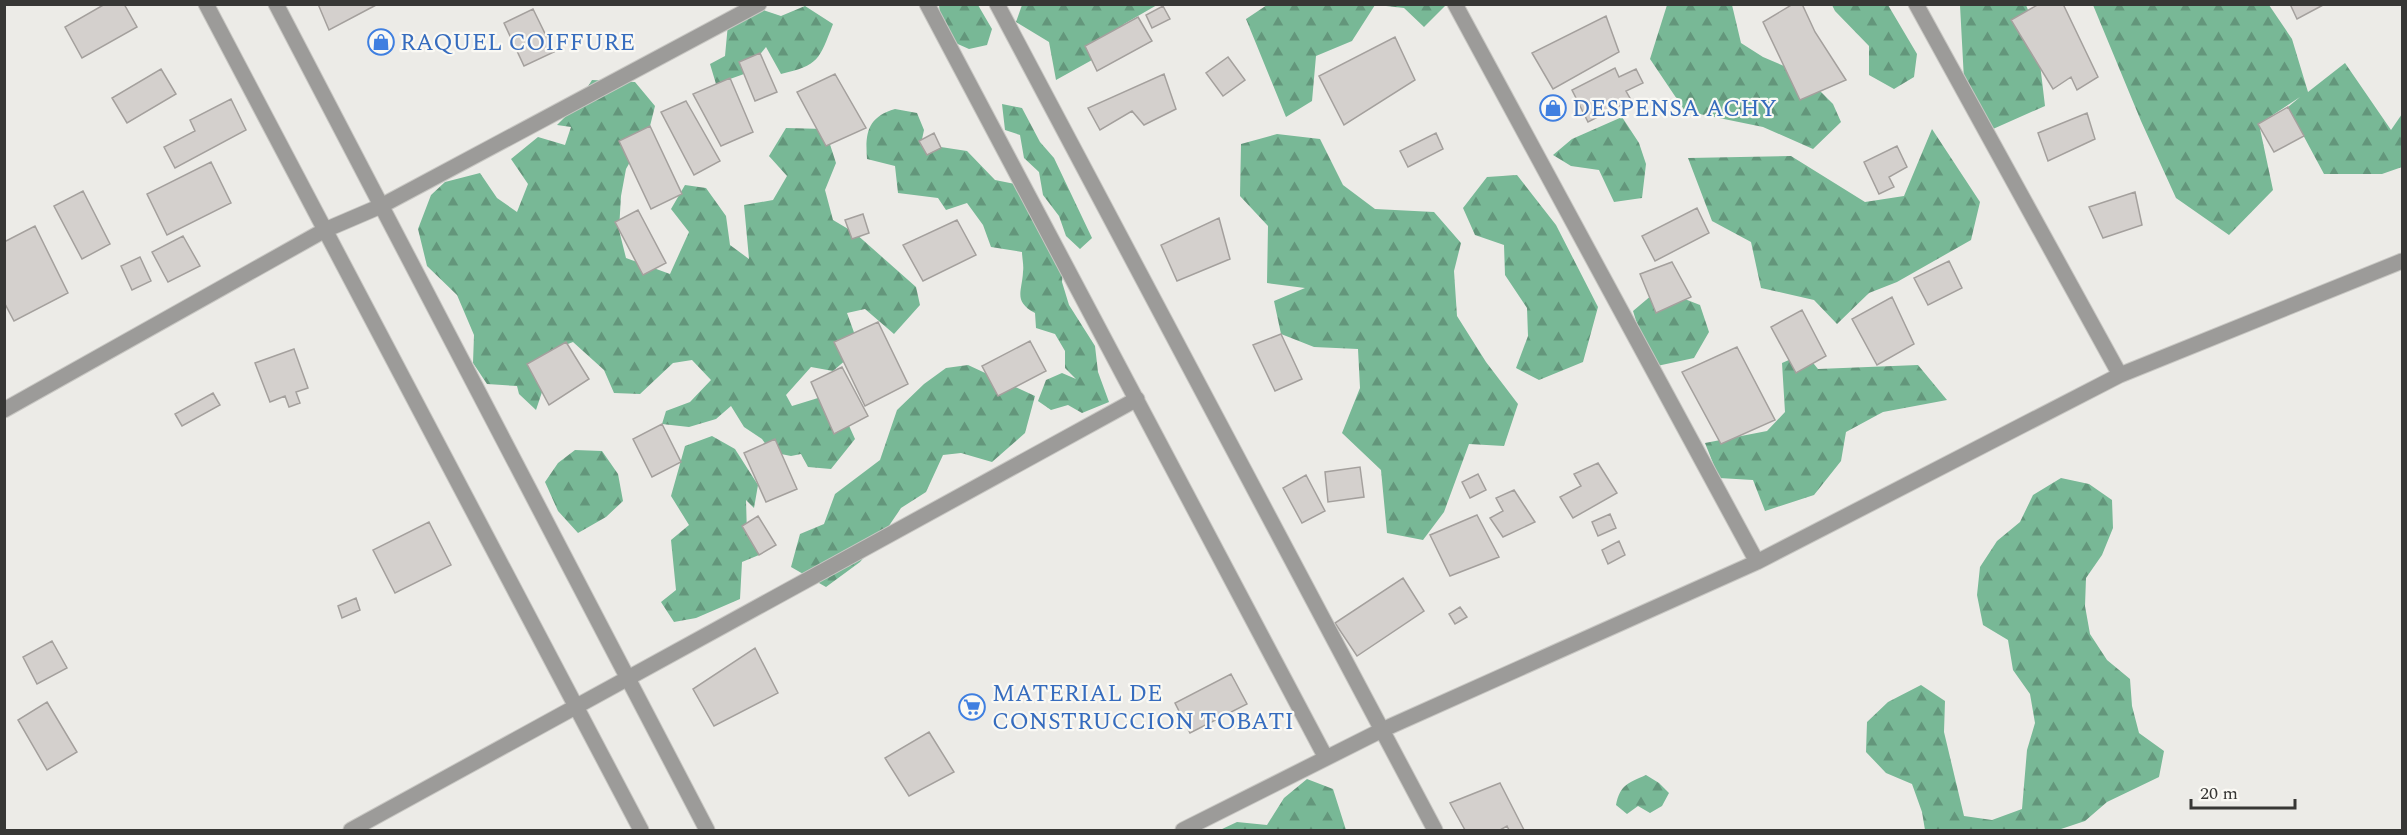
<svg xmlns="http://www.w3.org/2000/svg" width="2407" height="835" viewBox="0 0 2407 835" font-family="Spectral,serif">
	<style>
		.forest { fill: url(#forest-firs) }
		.building { fill: #d4d0cd; stroke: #a4a09d; stroke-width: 1.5 }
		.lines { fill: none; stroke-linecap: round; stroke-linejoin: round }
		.minor-casing { stroke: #c8c7c3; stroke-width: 17 }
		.minor { stroke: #9c9b99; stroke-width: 15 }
		.labels { text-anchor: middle; stroke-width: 4.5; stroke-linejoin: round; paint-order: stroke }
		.shop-label { font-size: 24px; fill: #366cbe; stroke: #faf9f4; text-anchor: start }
	</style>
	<defs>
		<pattern id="forest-firs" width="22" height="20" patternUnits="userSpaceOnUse" patternTransform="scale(1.5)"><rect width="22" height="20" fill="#78b896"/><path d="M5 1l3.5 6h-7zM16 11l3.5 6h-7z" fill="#63967b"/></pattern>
	</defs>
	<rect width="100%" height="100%" fill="#ecebe7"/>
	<!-- forest -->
	<path class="forest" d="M939,5H978L992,29L987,45L969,49L951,41L940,14Z
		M1022,5H1157L1124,24L1092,60L1056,80L1049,42L1016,22Z
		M1267,5H1375L1352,41L1316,56L1312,101L1286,117L1246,19Z
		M1377,5L1446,4V5L1424,27L1404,8Z
		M1667,5H1732L1741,43L1763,57L1803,74L1833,104L1841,122L1813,149L1763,127L1685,111L1650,59Z
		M1832,5H1888L1917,54L1914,77L1894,89L1869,75V46L1835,11Z
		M1960,5H2026L2036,30L2045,106L1993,129L1964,80Z
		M2093,5H2269L2292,39L2308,92L2345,63L2391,130L2402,114V167L2382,174H2324L2288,107L2300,97L2259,124L2273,190L2229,235L2176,198L2141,121Z
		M805,6L833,24C819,60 819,65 781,74L766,47L744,74L716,84L710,64L725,56L728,24L763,10L781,16Z
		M592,80L635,82L655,106L650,126L626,169L621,196L619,230L626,258L670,274L689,232L671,209L685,185L706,188L726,216L730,245L749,259L744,205L773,200L787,176L769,156L786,128L825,129L836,163L825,190L833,220L855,233L916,287L920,305L894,334L865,309L847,313L856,338L855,352L833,371L811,367L786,395L792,406L818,398L841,408L855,439L831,469L808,467L801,454L791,456L771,452L762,439L744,427L731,406L716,419L689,427L662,424L666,411L690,402L711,380L692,360L673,363L640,394L614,393L604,370L573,342L555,349L538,358L535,379L542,392L536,410L519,394L517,386L487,384L473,363L474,335L457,295L427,266L418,229L431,195L445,182L480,173L497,198L517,212L528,184L511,159L538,137L565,145L571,127L557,125L575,107Z
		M1002,104L1022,108L1040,142L1054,158L1092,238L1080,249L1066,236L1059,216L1043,195L1039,172L1024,158L1020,135L1005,130Z
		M895,109L917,113L924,130L921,144L967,151L995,180L1015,184L1065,251L1062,282L1069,305L1095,346L1098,372L1109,402L1082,413L1068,405L1051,410L1038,401L1046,380L1062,373L1076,379L1065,368V351L1055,334L1036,328L1035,313C1013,301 1022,292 1023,272C1024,265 1022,258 1022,252L991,247L983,225L967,203L946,210L938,198L898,193L895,166L867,159C865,132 868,117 895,109Z
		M1622,117L1639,143L1646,164L1642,198L1614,202L1599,170L1571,166L1553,155L1572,139Z
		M1932,129L1980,202L1971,240L1897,282L1869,293L1837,324L1814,300L1761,288L1751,242L1712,221L1688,158L1791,156L1865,202L1904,196Z
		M1277,134L1320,139L1343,185L1375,209L1434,212L1461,243L1454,271L1457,316L1486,362L1518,404L1504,446L1469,444L1444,512L1423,540L1387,533L1381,470L1342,433L1360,388L1358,349L1314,347L1281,334L1274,301L1305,288L1267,283L1268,226L1240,196L1241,144Z
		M1517,175L1556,225L1598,307L1583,362L1539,380L1516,368L1528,336L1527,308L1505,275L1504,245L1475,235L1463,208L1487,177Z
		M1659,289L1700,305L1709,332L1694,358L1657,366L1644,346L1633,311Z
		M1805,353L1818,369L1918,365L1947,400L1883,412L1846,432L1841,461L1814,495L1765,511L1753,480L1719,478L1705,443L1767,431L1785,412L1782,363Z
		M968,365L1035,396L1025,433L992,462L961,453L943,455L926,492L901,508L880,539L860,562L826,587L791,567L800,534L824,524L835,494L880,460L897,410L924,384L946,368Z
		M712,436L735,449L758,485L754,508L746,500L747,535L759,555L742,562L740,599L696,618L674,622L661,602L676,590L671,540L689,525L671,496L685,446Z
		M575,450L602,451L618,474L623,501L606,517L578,533L558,511L545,482L558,463Z
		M2061,478L2089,484L2112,500L2113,528L2102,555L2086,578L2085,606L2090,634L2107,660L2130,679L2132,706L2139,733L2164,751L2159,777L2107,802L2085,821L2058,830H1925L1922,812L1912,784L1886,773L1866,752L1867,722L1888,702L1921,685L1945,701L1944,732L1964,816L1992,820L2022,809L2027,750L2035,723L2030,694L2013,670L2008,640L1983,625L1977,595L1980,567L1997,541L2020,522L2033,495Z
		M1646,775L1659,783L1669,793L1662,806L1650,813L1638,806L1627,814L1616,805C1620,785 1628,783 1646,775Z
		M1307,779L1333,789L1346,830H1220L1237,822L1267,825L1284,798Z"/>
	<!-- building -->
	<path class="building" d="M105,4H124L137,27L82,58L65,27Z
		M318,4H378L329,30Z
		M1793,4H1802L1815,32L1846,80L1800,100L1763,22Z
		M2039,4H2063L2098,77L2077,90L2071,77L2053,89L2011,20Z
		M2290,4H2325L2297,19Z
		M1163,6L1170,19L1152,28L1146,15Z
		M533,9L554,52L524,66L504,23Z
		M1606,16L1619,52L1553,89L1532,53Z
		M1138,17L1152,41L1097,71L1085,46Z
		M1395,37L1415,80L1344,125L1319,76Z
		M760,53L777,92L755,101L739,62Z
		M1228,57L1245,80L1223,96L1206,73Z
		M1615,68L1619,77L1636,69L1643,83L1626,91L1631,100L1588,122L1572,90Z
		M161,69L176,94L127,123L112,98Z
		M835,74L866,128L826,146L797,92Z
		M1164,74L1176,109L1144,125L1132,111L1100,130L1088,108Z
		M730,78L753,132L721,146L693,94Z
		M231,99L246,130L175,168L164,147L195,131L190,120Z
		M686,101L720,161L694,175L661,112Z
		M2288,107L2304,136L2274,152L2258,124Z
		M2087,113L2095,139L2048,161L2038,133Z
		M650,126L682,194L651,209L619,141Z
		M934,133L941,148L927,155L919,141Z
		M1436,133L1443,149L1408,167L1400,151Z
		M1897,146L1907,167L1889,177L1894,187L1879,194L1864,162Z
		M211,162L231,203L167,235L147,194Z
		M83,191L110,244L82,259L54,206Z
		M2135,192L2142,225L2103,238L2089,207Z
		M1697,208L1709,233L1655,261L1642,236Z
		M638,210L666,263L643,275L615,222Z
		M863,214L869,233L852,239L845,220Z
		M1219,218L1230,259L1177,281L1161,245Z
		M957,220L976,255L923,281L903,245Z
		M35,226L68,293L14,321L4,302V242Z
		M183,236L200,266L168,282L152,252Z
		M140,257L151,281L132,290L121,266Z
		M1949,261L1962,288L1928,305L1914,278Z
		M1672,262L1691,297L1656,313L1640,274Z
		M1892,297L1914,344L1877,365L1852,319Z
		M1802,310L1826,356L1796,373L1771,327Z
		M878,322L908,384L865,406L834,342Z
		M1281,334L1302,379L1275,391L1253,345Z
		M1030,341L1046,371L998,396L982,366Z
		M566,342L589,379L549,405L527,364Z
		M1737,347L1775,420L1721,444L1682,372Z
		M294,349L308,388L296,392L300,403L289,407L285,396L270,402L255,363Z
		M842,367L868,416L834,434L811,382Z
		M213,393L220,405L182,426L175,414Z
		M662,424L681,462L652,477L633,439Z
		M775,439L797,489L766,502L744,453Z
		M1598,463L1617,493L1573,518L1560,497L1581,486L1574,474Z
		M1360,467L1364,497L1328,502L1325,472Z
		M1478,474L1486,490L1470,498L1462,482Z
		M1306,475L1325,511L1302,523L1283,488Z
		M1514,490L1535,522L1503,537L1490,518L1503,511L1496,498Z
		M1610,514L1616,528L1598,536L1592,522Z
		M1477,515L1499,557L1450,576L1430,535Z
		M758,516L776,545L759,555L742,526Z
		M429,522L451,565L395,593L373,550Z
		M1619,541L1625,555L1608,564L1602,550Z
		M1403,578L1424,611L1357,656L1335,623Z
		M356,598L360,610L342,618L338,606Z
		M1460,607L1467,617L1455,624L1449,614Z
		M52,641L67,668L37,684L23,657Z
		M755,648L778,693L714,726L693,689Z
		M1231,674L1247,704L1190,733L1175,703Z
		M47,702L77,752L47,770L18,720Z
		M929,732L954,772L909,796L885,758Z
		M1500,783L1524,830H1509L1507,826L1500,830H1465L1450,803Z"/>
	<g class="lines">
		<!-- minor casing -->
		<g class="minor-casing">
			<path id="minor" d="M206,4L641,830
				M276,4L707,830
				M927,4L1326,758
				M997,4L1435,830
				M1455,4L1757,562
				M1916,4L2120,375
				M4,410L325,230L381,206L759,4
				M351,830L1137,399
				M1183,830L1382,730L1757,562L2120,375L2402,261"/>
		</g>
		<!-- minor -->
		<use href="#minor" class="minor"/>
	</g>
	<!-- icons -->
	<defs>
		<g id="shop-ring" transform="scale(1.35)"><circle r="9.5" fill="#faf9f4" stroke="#3f7fe0" stroke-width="1.5"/><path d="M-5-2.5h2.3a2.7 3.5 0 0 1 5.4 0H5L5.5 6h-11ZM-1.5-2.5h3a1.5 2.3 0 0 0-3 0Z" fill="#3f7fe0"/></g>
		<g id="supermarket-ring" transform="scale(1.35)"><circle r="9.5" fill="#faf9f4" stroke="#3f7fe0" stroke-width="1.5"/><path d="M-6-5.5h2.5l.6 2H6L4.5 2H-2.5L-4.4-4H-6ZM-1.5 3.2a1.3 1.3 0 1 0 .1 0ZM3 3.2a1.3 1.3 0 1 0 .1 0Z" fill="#3f7fe0"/></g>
	</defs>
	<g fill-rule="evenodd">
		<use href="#shop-ring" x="381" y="42"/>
		<use href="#shop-ring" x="1553" y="108"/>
		<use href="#supermarket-ring" x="972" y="707"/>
	</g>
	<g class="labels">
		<!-- shop labels -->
		<g class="shop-label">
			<text x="400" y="50">RAQUEL COIFFURE</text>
			<text x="1572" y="116">DESPENSA ACHY</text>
			<text x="992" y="701">MATERIAL DE<tspan x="992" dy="28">CONSTRUCCION TOBATI</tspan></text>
		</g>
	</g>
	<!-- border -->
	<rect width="2407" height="835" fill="none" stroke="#373735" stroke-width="12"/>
	<!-- scale -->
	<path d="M2191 799v9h104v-9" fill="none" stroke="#373735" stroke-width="3"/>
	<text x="2200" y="799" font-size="18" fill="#373735" stroke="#faf9f4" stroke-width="4.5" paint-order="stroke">20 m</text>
</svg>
